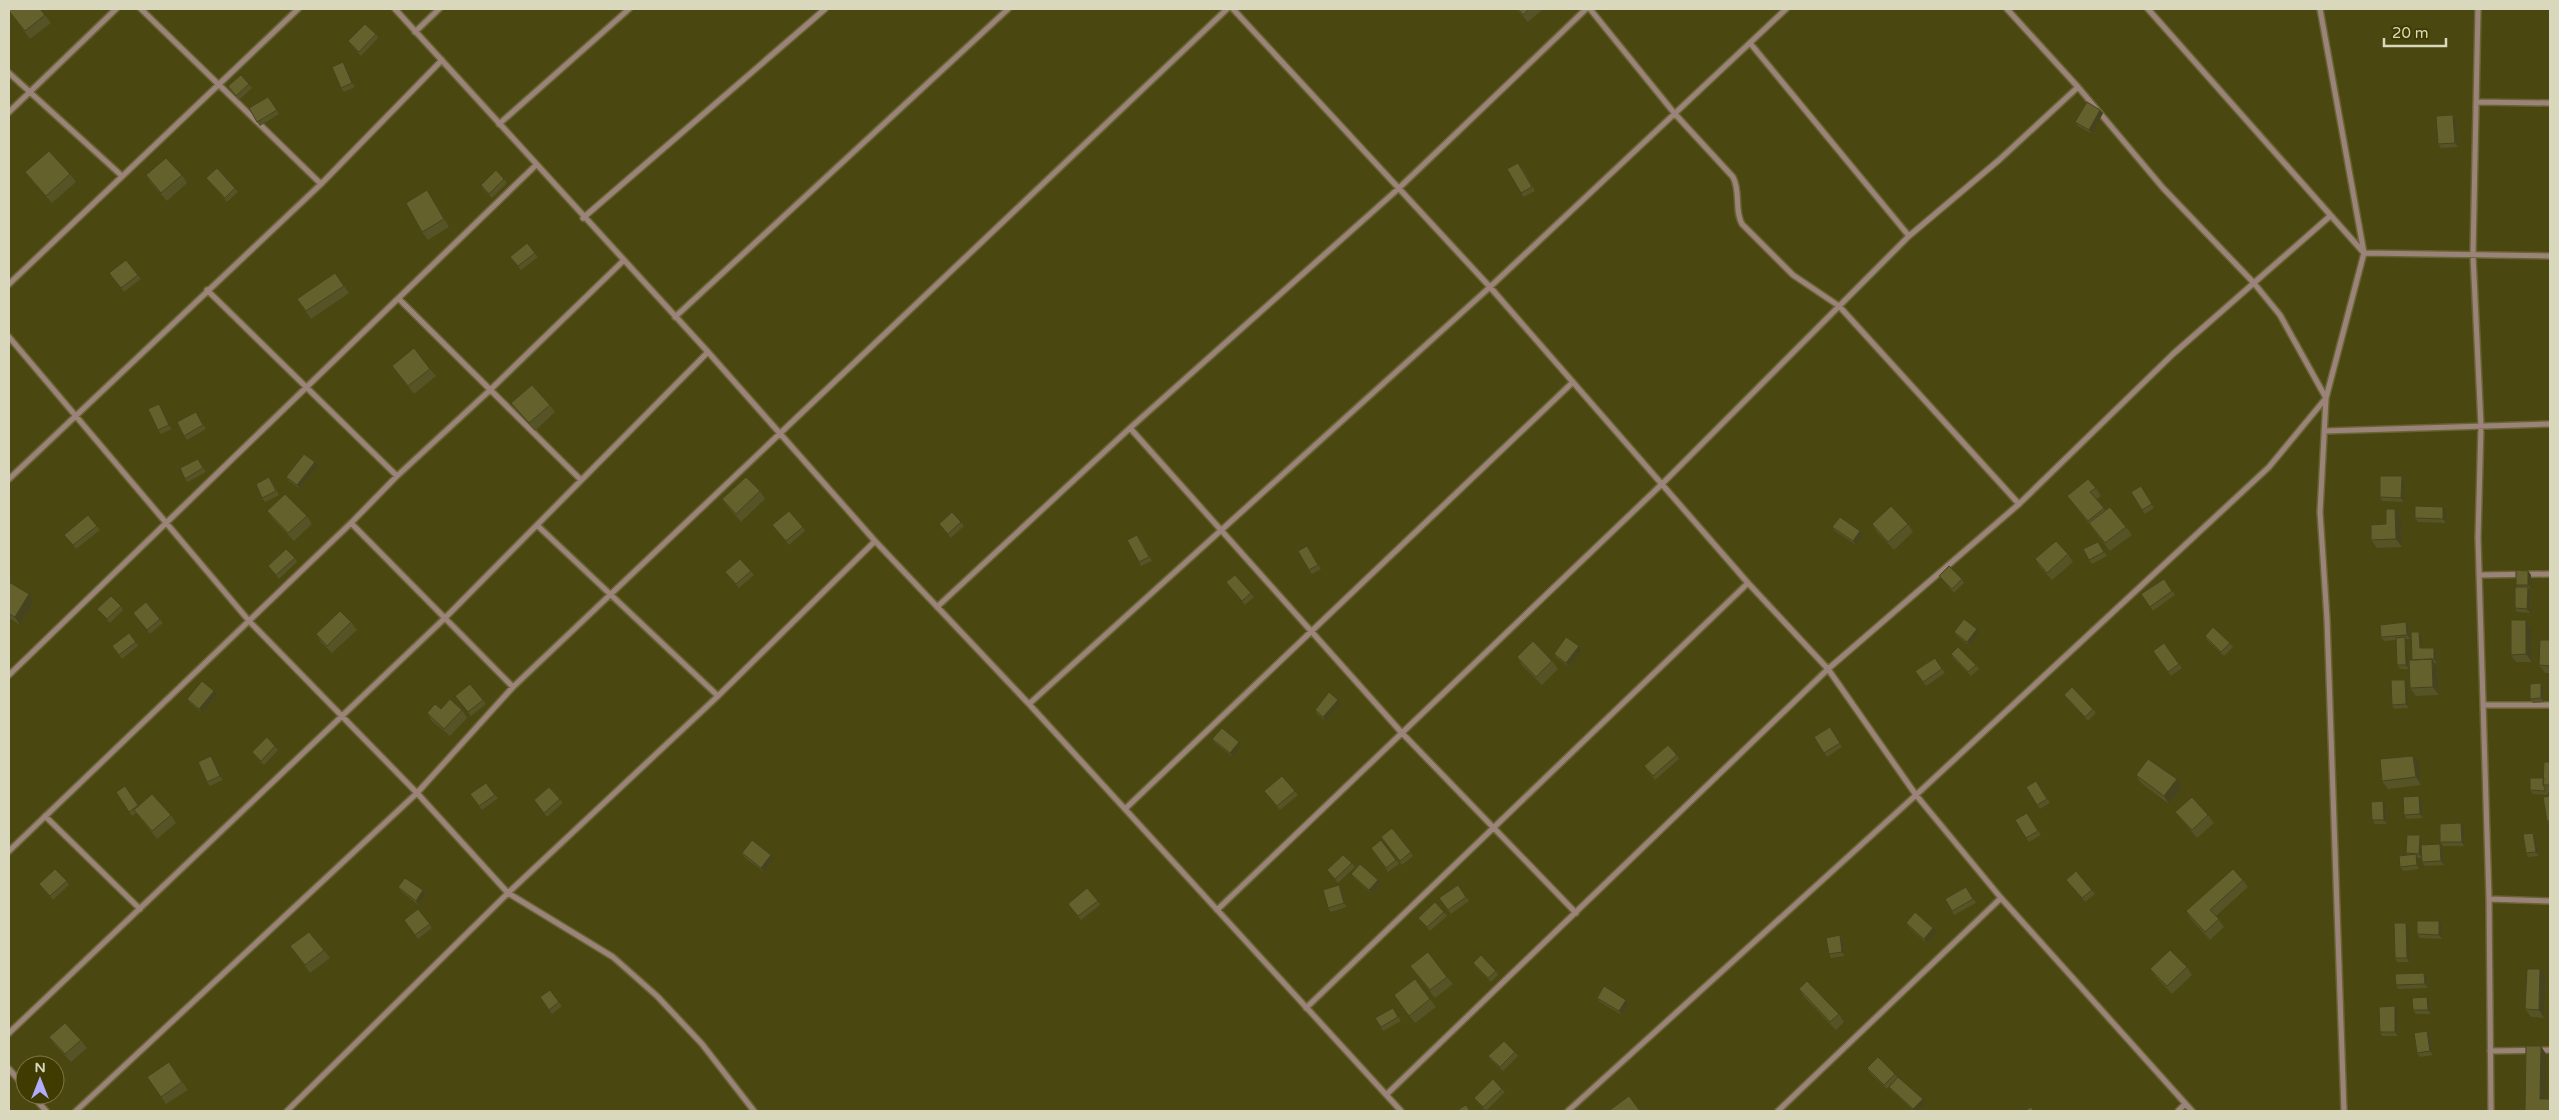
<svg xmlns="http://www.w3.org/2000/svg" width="2559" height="1120" viewBox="0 0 2559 1120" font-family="'Varela Round',sans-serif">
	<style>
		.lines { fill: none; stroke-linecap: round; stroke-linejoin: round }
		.minor-casing { stroke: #676433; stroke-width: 8 }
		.minor { stroke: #9b8379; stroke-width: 5 }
		.wall { fill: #565326 }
		.shaded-wall { fill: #46441f }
		.building { fill: #64612c; stroke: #46441f }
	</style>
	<rect width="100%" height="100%" fill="#4a4710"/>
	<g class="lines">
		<!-- minor casing -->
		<g class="minor-casing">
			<path id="minor" d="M141,9L321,184
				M395,9L708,352L875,541L1029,704L1401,1111
				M1233,9L1490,287L1748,583L1828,669L1916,795L2001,898L2192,1111
				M1590,9L1675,114L1733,177C1741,192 1734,210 1742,224L1793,275L1839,306L2019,504
				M2007,9L2078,87L2163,188L2253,282L2280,315L2326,398L2320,512L2327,619L2344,1111
				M2148,9L2364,253L2550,256
				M2478,9L2473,255L2481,426L2478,538L2489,899L2491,1111
				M415,32L439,9
				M1750,43L1909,236
				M9,73L122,176
				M2477,102L2550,103
				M9,112L116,9
				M499,124L629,9
				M583,218L825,9
				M9,284L298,9
				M207,290L397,476
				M399,299L581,480
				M675,317L1008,9
				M9,337L250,622L417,793L508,893L613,957L657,996L702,1044L754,1111
				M1130,428L1402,733L1576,913
				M2325,431L2550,424
				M9,479L321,184L442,60
				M351,523L513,687
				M538,526L718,696
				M2479,575L2550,574
				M937,607L1130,428L1398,189L1586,9
				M9,675L536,165
				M1029,704L1490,287L1786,9
				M2483,705H2550
				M1125,809L1573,382
				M45,816L140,909
				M9,851L351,523L397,476L489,391L623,261
				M2489,899L2550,901
				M1217,910L1663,483L1909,236L1999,160L2078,87
				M1306,1008L1748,583
				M9,1033L446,617L708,352
				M2490,1051L2550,1050
				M9,1069L25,1087
				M1387,1094L1828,669L2019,504L2173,354L2329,217
				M32,1095L46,1111
				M76,1111L417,793L513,687L1227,9
				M287,1111L508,893L718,696L875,541
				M1568,1111L1916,795L2269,467L2326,398L2364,253L2320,9
				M1778,1111L2001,898
				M2178,1111L2185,1104"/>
		</g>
		<!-- minor -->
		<use href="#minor" class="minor"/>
	</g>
	<!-- wall -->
	<path class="wall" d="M1516,9H1543L1528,22Z
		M9,11L45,15L51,23L30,39Z
		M376,34L378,38L361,56L351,45L348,41Z
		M343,62L346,66L355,87L344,92L341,88Z
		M249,84L252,88L239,100L228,86Z
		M268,97L279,114L260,126L257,122Z
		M2100,110L2103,113L2092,134L2078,126L2075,122Z
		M2453,115L2456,119L2458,147L2441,148L2438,144Z
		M1521,166L1535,191L1524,197L1521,193Z
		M25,172L70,174L76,182L52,203L31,180Z
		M146,175H182L187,183L167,201L151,183Z
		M206,178L235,188L238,192L227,202Z
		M504,179L507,183L492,198L483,189L481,185Z
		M427,190L432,198L449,227L428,240L422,232Z
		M527,243L538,257L521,270L510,257Z
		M126,260L141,279L124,292L109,273Z
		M335,273L349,293L311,319L297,299Z
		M392,366L430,369L436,376L414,394Z
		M511,403L550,405L555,412L535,431L517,411Z
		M159,404L172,429L161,434L158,430Z
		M196,412L206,429L187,440L184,436Z
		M201,463L206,472L188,482L185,479Z
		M318,466L300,489L289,481L286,477Z
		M2402,476L2404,480V502L2382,501L2380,497Z
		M272,481L279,495L265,502L262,498Z
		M2141,486L2154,508L2145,514L2142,510Z
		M2096,488L2101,496L2097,499L2105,510L2126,527L2132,535L2110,551L2067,496Z
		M760,491L765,499L741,522L728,507L722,499Z
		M2395,509L2401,517L2402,547L2377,548L2371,540L2386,524Z
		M267,511L307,516L312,524L294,541L273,519Z
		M2446,511V523L2418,522L2415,518Z
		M961,522L964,526L951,538L939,524Z
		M1872,524H1908L1913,532L1894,550L1877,532Z
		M772,525L803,527L805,531L789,545Z
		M97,526L100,530L76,549L64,535Z
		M1832,527L1863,535L1856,545L1835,531Z
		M1140,539L1152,561L1141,566L1139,562Z
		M2098,542L2107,556L2092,564L2089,560Z
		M1310,550L1321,569L1312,574L1309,570Z
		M2068,554L2073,562L2052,580L2040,567L2035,559Z
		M295,558L297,562L279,579L268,566Z
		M751,571L754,575L739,588L725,572Z
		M2528,571L2531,575V589H2529L2531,591L2530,613L2517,612L2515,608L2518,587L2516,585Z
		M1939,576L1962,579L1964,583L1954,593Z
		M2164,579L2175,595L2153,611L2141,594Z
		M9,582L29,594L34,601L20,625L9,618Z
		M1226,582L1251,593L1254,597L1245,605Z
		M121,606L123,610L110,623L97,609Z
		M133,613L160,619L163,623L150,634Z
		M2526,620L2531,628L2532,662H2516L2511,655Z
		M351,622L357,630L332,653L321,642L316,634Z
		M2406,622L2409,626L2410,639H2406L2407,641L2409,669H2400L2397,665L2396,640L2384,641L2381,637Z
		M1954,632L1979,633L1970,646L1957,636Z
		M2419,632L2422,636V648H2434L2436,652L2437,663H2435L2437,667L2439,695L2416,696L2410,688L2412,660Z
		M2205,636L2230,643L2233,647L2224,656L2207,640Z
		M2550,640V673H2545L2539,665Z
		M136,642L138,646L122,659L112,646Z
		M2164,643L2182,668L2171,676L2153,651Z
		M1579,646L1582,650L1569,667L1557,658L1554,654Z
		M1951,654L1976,665L1979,669L1971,676L1953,658Z
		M1517,657L1552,661L1558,669L1542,685L1522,665Z
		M1935,658L1945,673L1926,686L1923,682Z
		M2405,680L2408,684L2409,708L2394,709L2392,705Z
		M2541,683L2543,687L2544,702L2533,703L2530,699Z
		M217,695L202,713L190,703L187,699Z
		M2064,695L2093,709L2096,713L2088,721Z
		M458,700H483L486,704L471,716Z
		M1338,700L1341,704L1326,721L1317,714L1315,710Z
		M441,709L462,710L467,718L450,736L432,721L427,713Z
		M1830,727L1842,747L1827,757L1814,737Z
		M1212,739L1239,742L1241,746L1233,757L1215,743Z
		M275,746L278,750L264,765L255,756L252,752Z
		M1677,755L1679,759L1655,780L1644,766Z
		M214,760L223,780L210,786L207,782Z
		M2550,762V793L2548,792V795L2533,794L2530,790L2544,778Z
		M2419,764L2421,785L2388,789L2382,781Z
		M2136,775L2177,779L2182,787L2169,804L2141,783Z
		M2036,781L2050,803L2040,809L2037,805Z
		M486,783L498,798L482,810L470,794Z
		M1264,791H1295L1298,795L1280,810Z
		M116,792L139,806L171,815L176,823L157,839L136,813L132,816Z
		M2550,796V825L2547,821Z
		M560,799L563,803L547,817L534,800Z
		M2422,800L2423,818L2407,819L2404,815Z
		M2386,805L2387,824H2375L2372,820Z
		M2175,812L2208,815L2214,823L2197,838L2181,819Z
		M2027,813L2041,835L2029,842L2026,838Z
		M2464,827V846H2443L2440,842Z
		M1392,828L1413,856L1402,865L1381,837Z
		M2533,833L2536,837L2539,856L2528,857L2526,853Z
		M2420,835L2422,839V845L2440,844L2443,848L2444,865L2425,866L2422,862V854V858H2418L2419,869L2403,871L2400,867L2407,855L2406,853Z
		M1381,840L1399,864L1388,872L1371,848Z
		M742,853L774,859L764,872L744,857Z
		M1352,863L1355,867L1338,883L1327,870Z
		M1351,874L1381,884L1372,894L1354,878Z
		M2066,880L2092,890L2095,894L2085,902Z
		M2243,880L2248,887L2216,916L2224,927L2210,940L2191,919L2186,911Z
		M67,881L69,885L53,900L39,884Z
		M1458,885L1469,901L1451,914L1439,898Z
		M398,887L423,890L426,894L418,905L401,891Z
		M1966,887L1976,903L1954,915L1952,911Z
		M1341,889L1347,907L1331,912L1328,908Z
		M1098,901L1100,905L1081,920L1071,908Z
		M418,909L432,928L418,939L404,920Z
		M1444,912L1447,916L1430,931L1418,918Z
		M1906,923L1936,932L1926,943L1909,927Z
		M2442,925V939L2420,938L2417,934Z
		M2409,927V962H2397L2395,958Z
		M1840,935L1842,939L1845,956L1831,958L1829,954Z
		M290,946L324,950L330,958L310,973Z
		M1473,963L1496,971L1498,975L1491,982L1476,967Z
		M1410,966L1447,977L1453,984L1435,998Z
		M2187,967L2192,975L2172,994L2156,977L2150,969Z
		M2540,969L2546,977L2544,1018L2531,1017L2525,1009Z
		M2427,977L2428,988L2398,989L2396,985Z
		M1799,989L1839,1014L1844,1022L1836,1030L1804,997Z
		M550,990L562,1006L552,1014L540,997Z
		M2427,997L2430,1001L2431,1014H2416L2413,1010Z
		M1597,998L1626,1000L1629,1004L1622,1015L1600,1002Z
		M1430,999L1436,1007L1415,1023L1399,1003Z
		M2395,1006L2397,1010L2398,1036H2382L2380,1032Z
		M1393,1008L1401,1021L1383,1031L1375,1018Z
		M2427,1031L2430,1035L2433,1055L2420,1057L2417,1053Z
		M49,1037L81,1040L87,1048L71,1062L55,1045Z
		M1515,1052L1518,1056L1503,1071L1491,1060L1488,1056Z
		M169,1062L188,1090L166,1104L147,1077Z
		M1867,1068L1895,1074L1898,1078L1925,1103L1918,1111H1914L1892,1091L1889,1087L1896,1079L1887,1089L1869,1072Z
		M1502,1089L1505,1092L1486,1111L1477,1102L1474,1098Z"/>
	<!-- shaded-wall -->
	<path class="shaded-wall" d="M343,62L346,66L355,87L352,83Z
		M2100,110L2103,113L2092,134L2089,130Z
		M2453,115L2456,119L2458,147L2455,143Z
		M159,404L162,408L172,429L169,425Z
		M315,462L318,466L300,489L297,485Z
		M2402,476L2404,480V502L2401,498Z
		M2443,507L2446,511V523L2443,519Z
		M2395,509L2401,517L2402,547L2396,539Z
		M1860,531L1863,535L1856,545L1853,541Z
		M2528,571L2531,575V589L2528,585Z
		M2528,587L2531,591L2530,613L2527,609Z
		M29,594L34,601L20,625L15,617Z
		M2526,620L2531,628L2532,662L2526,654Z
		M2406,622L2409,626L2410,639L2407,635Z
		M1977,629L1979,633L1970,646L1967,642Z
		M2419,632L2422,636V652L2420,648Z
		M2405,637L2407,641L2409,669L2406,665Z
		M1579,646L1582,650L1569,667L1566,663Z
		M2434,648L2436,652L2437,663L2434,659Z
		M2432,659L2437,667L2439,695L2433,687Z
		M2405,680L2408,684L2409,708L2406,704Z
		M2541,683L2543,687L2544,702L2541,698Z
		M214,691L217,695L202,713L199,709Z
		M1338,700L1341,704L1326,721L1323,717Z
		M1239,742L1241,746L1233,757L1230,753Z
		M211,756L214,760L223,780L220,776Z
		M2413,756L2419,764L2421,785L2416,777Z
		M2177,779L2182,787L2169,804L2164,796Z
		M2419,796L2422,800L2423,818L2420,814Z
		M2383,801L2386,805L2387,824L2384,820Z
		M2461,823L2464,827V846L2462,842Z
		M2533,833L2536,837L2539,856L2536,852Z
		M2420,835L2422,839V858L2419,854Z
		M2440,844L2443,848L2444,865L2441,861Z
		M2416,854L2418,858L2419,869L2417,865Z
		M771,855L774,859L764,872L761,868Z
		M1378,880L1381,884L1372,894L1369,890Z
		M1339,885L1341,889L1347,907L1344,903Z
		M423,890L426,894L418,905L416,901Z
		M2439,921L2442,925V939L2439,935Z
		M2406,923L2409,927V962L2407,958Z
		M1933,928L1936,932L1926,943L1924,939Z
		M1840,935L1842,939L1845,956L1842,952Z
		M2540,969L2546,977L2544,1018L2539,1010Z
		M2424,973L2427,977L2428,988L2425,984Z
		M2427,997L2430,1001L2431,1014L2428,1010Z
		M1626,1000L1629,1004L1622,1015L1619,1011Z
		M2395,1006L2397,1010L2398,1036L2395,1032Z
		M2427,1031L2430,1035L2433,1055L2430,1051Z
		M2541,1046L2546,1054L2545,1107L2540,1099Z
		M1923,1099L1925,1103L1918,1111H1915L1913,1109Z"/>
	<!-- building -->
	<path class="building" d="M9,9H40L45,15L25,31L9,11Z
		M1518,9H1529L1523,15Z
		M365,24L376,34L359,52L348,41Z
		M343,62L352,83L341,88L332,67Z
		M241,75L249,84L236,96L228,86Z
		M268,97L277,110L257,122L249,108Z
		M2087,102L2100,110L2089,130L2075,122Z
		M2453,115L2455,143L2438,144L2436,116Z
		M49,151L70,174L46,196L25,172Z
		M166,158L182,175L161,193L146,175Z
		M1518,163L1532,187L1521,193L1507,169Z
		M217,168L235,188L225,198L206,178Z
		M496,170L504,179L489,194L481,185Z
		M427,190L444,219L422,232L406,203Z
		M527,243L535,253L518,266L510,257Z
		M126,260L138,275L121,288L109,273Z
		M335,273L344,286L306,311L297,299Z
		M414,348L430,369L408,386L392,366Z
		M532,385L550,405L529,423L511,403Z
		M159,404L169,425L158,430L148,409Z
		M196,412L203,425L184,436L177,422Z
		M304,454L315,462L297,485L286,477Z
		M198,459L203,468L185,479L180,468Z
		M2380,476H2402L2401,498L2380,497Z
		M269,477L276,491L262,498L256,484Z
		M746,477L760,491L736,514L722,499Z
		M2088,479L2096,488L2090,492L2104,508L2088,521L2067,496Z
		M2141,486L2152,504L2142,510L2131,492Z
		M285,494L307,516L288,533L267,511Z
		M1891,506L1908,524L1888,542L1872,524Z
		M2415,506L2443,507V519L2415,518Z
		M2110,507L2126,527L2105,543L2089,523Z
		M2386,509H2395L2396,539L2371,540V525L2386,524Z
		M789,511L803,527L786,541L772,525Z
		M952,512L961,522L948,534L939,524Z
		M88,515L97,526L73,545L64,535Z
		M1840,517L1860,531L1853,541L1832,527Z
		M1137,535L1149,557L1139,562L1127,540Z
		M2056,541L2068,554L2047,573L2035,559Z
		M2098,542L2104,552L2089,560L2083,549Z
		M1307,546L1318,565L1309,570L1298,551Z
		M286,549L295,558L276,575L268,566Z
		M740,559L751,571L736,584L725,572Z
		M1949,566L1962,579L1952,589L1939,576Z
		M2516,570L2528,571V585H2516Z
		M1235,575L1251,593L1242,601L1226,582Z
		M2164,579L2172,591L2150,607L2141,594Z
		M9,582L29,594L15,617L9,614Z
		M2515,587H2528L2527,609L2515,608Z
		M111,596L121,606L107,619L97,609Z
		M146,602L160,619L147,630L133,613Z
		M340,611L351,622L327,646L316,634Z
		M1964,619L1977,629L1967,642L1954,632Z
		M2511,620H2526V654L2511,655Z
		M2406,622L2407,635L2381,637L2380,625Z
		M2213,627L2230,643L2221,652L2205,636Z
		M2411,632H2419L2420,648H2434V659L2412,660Z
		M129,633L136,642L119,655L112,646Z
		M1566,637L1579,646L1566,663L1554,654Z
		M2405,637L2406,665H2397L2396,638Z
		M2540,640H2550V666L2539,665Z
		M1533,641L1552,661L1536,677L1517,657Z
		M2164,643L2179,664L2168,672L2153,651Z
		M1958,647L1976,665L1968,672L1951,654Z
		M1935,658L1942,669L1923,682L1915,671Z
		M2432,659L2433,687L2410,688L2409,660Z
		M2391,680H2405L2406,704L2392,705Z
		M202,681L214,691L199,709L187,699Z
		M2541,683V698L2530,699V684Z
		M470,684L483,700L468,712L455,696Z
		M2072,687L2093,709L2085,717L2064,695Z
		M1329,692L1338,700L1323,717L1315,710Z
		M450,699L462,710L444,729L427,713L435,704L441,709Z
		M1830,727L1840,743L1824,753L1814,737Z
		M1222,728L1239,742L1230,753L1212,739Z
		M267,737L275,746L261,761L252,752Z
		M1668,745L1677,755L1653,776L1644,766Z
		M211,756L220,776L207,782L198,762Z
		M2413,756L2416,777L2382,781L2380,759Z
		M2148,759L2177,779L2164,796L2136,775Z
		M2544,762H2550V785H2543Z
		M1282,776L1295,791L1277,806L1264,791Z
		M2530,778H2544L2543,785L2545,788V791L2530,790Z
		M2036,781L2047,799L2037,805L2026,787Z
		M486,783L495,795L479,806L470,794Z
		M125,786L138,805L129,812L116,792Z
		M549,787L560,799L544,813L534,800Z
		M152,794L171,815L152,831L134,810Z
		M2419,796L2420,814L2404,815L2403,797Z
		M2550,796V821H2547L2543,797Z
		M2192,797L2208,815L2192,830L2175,812Z
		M2383,801L2384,820H2372L2371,802Z
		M2027,813L2038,831L2026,838L2015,820Z
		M2461,823L2462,842H2440V824Z
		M1392,828L1411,852L1400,861L1381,837Z
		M2533,833L2536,852L2526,853L2523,834Z
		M2407,835H2420L2419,854L2406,853Z
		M752,840L771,855L761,868L742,853Z
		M1381,840L1396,860L1386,868L1371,848Z
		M2440,844L2441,861L2422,862L2421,845Z
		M2416,854L2417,865L2400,867L2399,856Z
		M1343,855L1352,863L1335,879L1327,870Z
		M1360,864L1378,880L1369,890L1351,874Z
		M55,869L67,881L50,896L39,884Z
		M2233,869L2243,880L2210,910L2219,919L2205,932L2186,911Z
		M2076,871L2092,890L2082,898L2066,880Z
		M405,878L423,890L416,901L398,887Z
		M1339,885L1344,903L1328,908L1323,890Z
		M1458,885L1466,897L1448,910L1439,898Z
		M1966,887L1973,899L1952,911L1945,899Z
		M1087,888L1098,901L1078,916L1068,904Z
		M1435,902L1444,912L1427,927L1418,918Z
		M418,909L430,924L415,935L404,920Z
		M1915,912L1933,928L1924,939L1906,923Z
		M2417,921H2439V935L2417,934Z
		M2394,923H2406L2407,958H2395Z
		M309,932L324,950L305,965L290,946Z
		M1840,935L1842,952L1829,954L1826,938Z
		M2170,950L2187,967L2167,986L2150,969Z
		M1428,952L1447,977L1430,990L1410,966Z
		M1481,955L1496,971L1488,978L1473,963Z
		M2527,969H2540L2539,1010L2525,1009Z
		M2424,973L2425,984L2396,985L2395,974Z
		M1415,979L1430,999L1409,1016L1394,995Z
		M1807,981L1839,1014L1830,1022L1799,989Z
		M1604,986L1626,1000L1619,1011L1597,998Z
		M550,990L559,1002L549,1010L540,997Z
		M2427,997L2428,1010H2413L2412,998Z
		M2395,1006V1032H2380L2379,1007Z
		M1393,1008L1398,1017L1381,1027L1375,1018Z
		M65,1023L81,1040L65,1054L49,1037Z
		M2427,1031L2430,1051L2417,1053L2414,1033Z
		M1504,1041L1515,1052L1500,1067L1488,1056Z
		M2526,1046H2541L2540,1099H2550V1111H2525Z
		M1878,1057L1895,1074L1884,1085L1867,1068Z
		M169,1062L182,1082L161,1097L147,1077Z
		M1898,1077L1923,1099L1913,1109L1889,1087Z
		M1493,1079L1502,1089L1483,1107L1474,1098Z
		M1629,1096L1640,1111H1611L1610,1110Z
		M1466,1105L1470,1111H1456Z
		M2031,1107L2034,1111H2024Z"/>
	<!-- border -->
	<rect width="2559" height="1120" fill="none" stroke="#d9d8bd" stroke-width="20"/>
	<!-- north arrow -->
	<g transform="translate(40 1080)"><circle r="24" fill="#403c01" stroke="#7d7a4c"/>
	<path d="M0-4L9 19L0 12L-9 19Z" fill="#b1adfa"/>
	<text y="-8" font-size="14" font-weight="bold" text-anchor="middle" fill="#d9d8bd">N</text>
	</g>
	<!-- scale -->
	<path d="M2384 38v8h62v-8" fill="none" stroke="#d9d8bd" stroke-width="2.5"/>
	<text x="2392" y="38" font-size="15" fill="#d9d8bd" stroke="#403c01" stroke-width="4" paint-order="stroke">20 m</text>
</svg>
